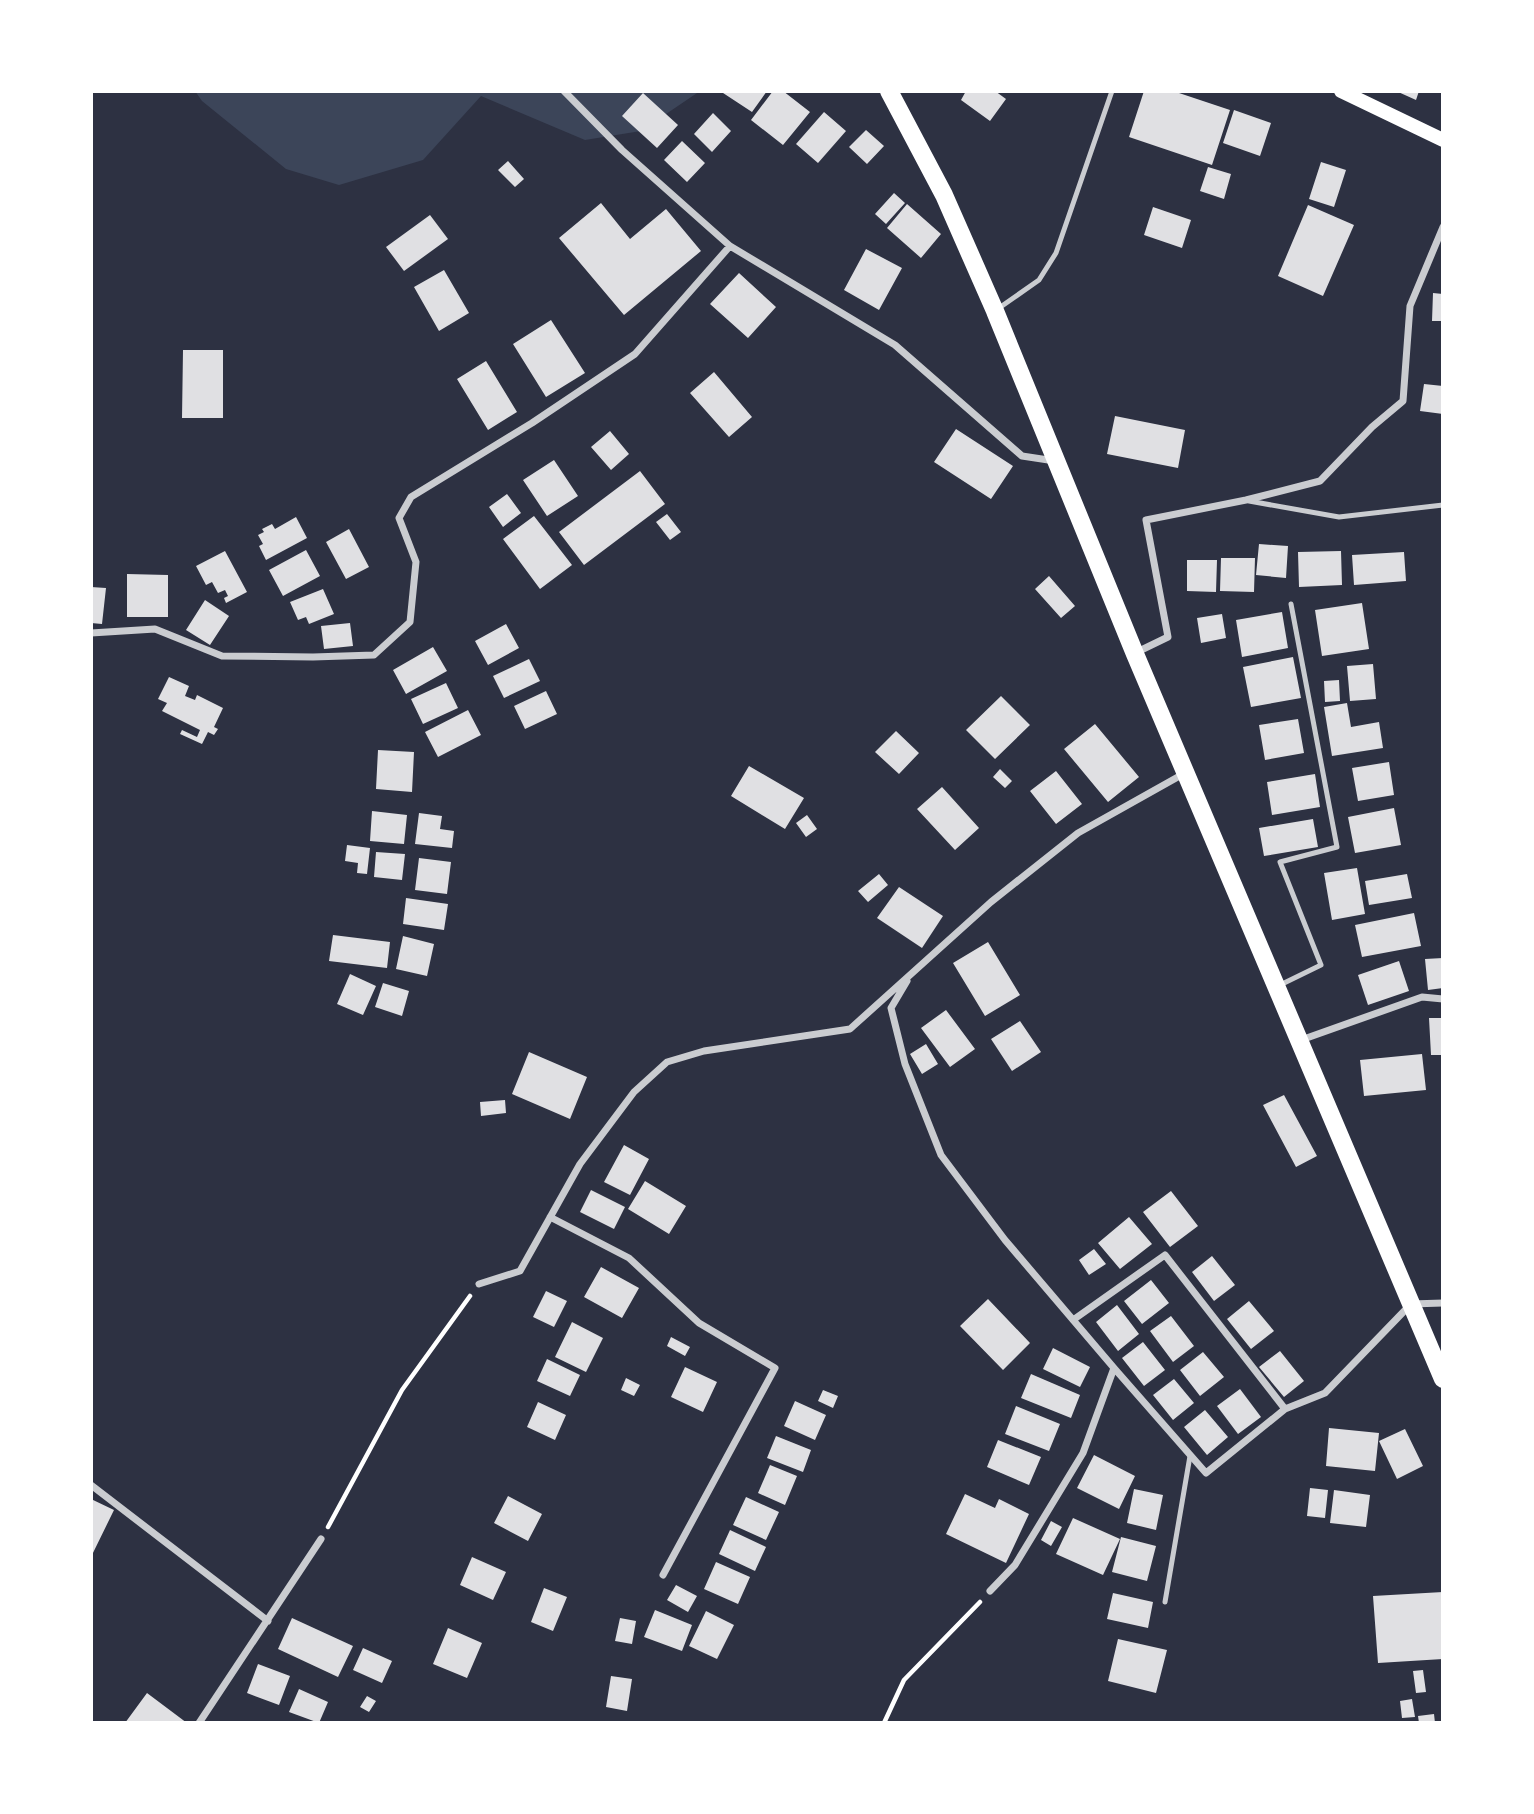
<svg xmlns="http://www.w3.org/2000/svg" width="1534" height="1814" viewBox="0 0 1534 1814" font-family="'Sofia Sans Condensed',sans-serif">
	<style>
		.green { fill: #3c4559 }
		.building { fill: #e0e0e3 }
		.lines { fill: none; stroke-linecap: round; stroke-linejoin: round }
		.path { stroke: #fff; stroke-width: 4.5 }
		.service { stroke: #caccd0; stroke-width: 5 }
		.minor { stroke: #caccd0; stroke-width: 7 }
		.secondary { stroke: #fff; stroke-width: 14 }
		.trunk { stroke: #fff; stroke-width: 18 }
	</style>
	<rect width="100%" height="100%" fill="#2d3142"/>
	<!-- green -->
	<path class="green" d="M195,91H700L641,131L585,140L481,96L423,160L339,185L286,169L202,101Z"/>
	<!-- building -->
	<path class="building" d="M720,91H767L752,112Z
		M773,91H783L810,112L783,145L751,120Z
		M966,91H995L1006,99L990,121L961,100Z
		M1144,91H1173L1230,110L1212,165L1129,137Z
		M1396,91H1419L1416,100Z
		M643,93L678,125L657,148L622,116Z
		M1234,110L1271,123L1260,156L1223,143Z
		M824,112L846,131L818,163L796,144Z
		M713,113L731,131L712,152L694,134Z
		M866,130L884,146L867,164L849,147Z
		M682,141L705,163L687,182L664,160Z
		M508,161L524,179L515,187L498,170Z
		M1321,162L1346,170L1334,207L1309,199Z
		M1208,167L1231,174L1224,199L1200,191Z
		M894,193L905,203L886,224L875,214Z
		M601,203L630,239L666,209L701,251L624,315L559,238Z
		M907,204L941,234L921,258L887,228Z
		M1308,205L1354,225L1323,296L1278,276Z
		M1153,207L1191,220L1182,248L1144,235Z
		M430,215L448,239L404,271L386,247Z
		M866,249L902,268L879,310L844,290Z
		M444,270L469,313L439,331L414,287Z
		M739,273L776,307L748,338L710,304Z
		M1433,293L1443,294V321H1432Z
		M551,320L585,373L546,397L513,344Z
		M183,350H223V418H182Z
		M486,361L517,412L488,430L457,379Z
		M714,372L752,417L729,437L690,393Z
		M1424,384L1443,386V414L1420,411Z
		M1115,416L1185,430L1178,468L1107,454Z
		M956,429L1013,466L991,499L934,462Z
		M610,431L629,454L611,470L591,447Z
		M554,460L578,496L547,516L523,480Z
		M640,471L665,504L584,565L559,532Z
		M507,494L521,513L503,527L489,507Z
		M667,514L681,532L670,540L656,522Z
		M534,516L572,565L540,589L503,539Z
		M296,517L307,538L266,560L259,546L263,544L258,535L264,532L262,529L272,524L275,529Z
		M349,529L369,567L346,579L326,542Z
		M1259,544L1288,546L1286,578L1256,575Z
		M306,550L320,576L283,596L269,570Z
		M225,551L247,592L226,603L224,598L228,596L225,590L218,593L212,582L206,585L196,566Z
		M1341,551L1342,585L1299,587L1298,552Z
		M1404,552L1406,581L1354,585L1352,555Z
		M1221,558H1255L1254,592L1220,591Z
		M1187,560H1217L1216,592L1187,591Z
		M127,574L168,575V617H127Z
		M1049,576L1075,606L1061,618L1035,589Z
		M91,587L106,588L102,624L91,623Z
		M323,589L334,614L309,624L306,617L298,620L290,602Z
		M205,600L229,616L210,645L186,630Z
		M1362,603L1369,649L1322,656L1315,610Z
		M1282,612L1288,648L1242,657L1236,620Z
		M1222,614L1226,638L1201,643L1197,618Z
		M350,623L353,646L324,649L321,626Z
		M506,624L519,648L488,665L475,641Z
		M433,647L447,671L406,694L393,670Z
		M1293,657L1301,698L1251,707L1243,667Z
		M529,659L540,681L504,698L493,676Z
		M1373,664L1376,699L1350,701L1347,666Z
		M169,677L189,686L185,696L195,700L197,695L223,708L214,727L218,729L214,735L208,732L202,744L180,734L182,730L197,737L200,730L162,711L167,703L158,699Z
		M1339,680L1340,701L1325,702L1324,681Z
		M446,683L458,708L423,724L411,699Z
		M546,691L557,714L525,729L514,706Z
		M1001,696L1030,725L995,759L966,730Z
		M1347,703L1351,727L1379,722L1383,748L1332,756L1324,707Z
		M468,710L481,735L438,757L425,732Z
		M1298,719L1304,753L1265,760L1259,725Z
		M1095,724L1139,777L1108,802L1064,749Z
		M896,731L919,753L899,774L875,752Z
		M378,750L414,752L412,792L376,789Z
		M1389,762L1394,795L1358,801L1352,768Z
		M749,766L804,798L785,829L731,796Z
		M1000,769L1012,781L1005,788L993,777Z
		M1056,771L1082,804L1056,824L1030,791Z
		M1315,774L1320,807L1272,815L1267,782Z
		M942,787L979,828L955,850L917,809Z
		M1394,808L1401,845L1355,853L1348,817Z
		M372,811L407,815L404,844L370,841Z
		M419,813L442,816L440,829L454,831L452,848L415,844Z
		M807,815L817,829L806,837L796,823Z
		M1313,819L1318,847L1264,856L1259,828Z
		M347,845L370,848L367,874L357,873L358,863L345,861Z
		M376,852L405,854L402,880L374,877Z
		M419,858L451,862L447,894L415,890Z
		M1357,868L1365,914L1332,920L1324,873Z
		M879,874L888,885L868,902L858,891Z
		M1407,874L1412,898L1369,905L1365,881Z
		M899,887L943,916L922,948L877,918Z
		M406,898L448,904L444,930L403,924Z
		M1414,913L1421,946L1362,957L1355,925Z
		M333,935L390,942L387,968L329,961Z
		M403,936L434,944L427,976L396,969Z
		M988,942L1020,995L985,1016L953,963Z
		M1443,958V988L1428,990L1425,959Z
		M1399,961L1409,991L1368,1005L1358,975Z
		M350,974L376,986L363,1015L337,1004Z
		M383,983L409,991L402,1016L375,1007Z
		M946,1010L975,1049L950,1067L921,1028Z
		M1429,1018H1443V1055H1431Z
		M1020,1021L1041,1052L1012,1071L991,1039Z
		M926,1044L938,1064L922,1074L910,1054Z
		M529,1052L587,1077L570,1119L512,1094Z
		M1422,1054L1426,1090L1364,1096L1360,1060Z
		M1284,1095L1317,1156L1296,1167L1263,1105Z
		M505,1100L506,1113L481,1116L480,1102Z
		M624,1145L649,1159L630,1195L604,1182Z
		M645,1181L686,1206L669,1234L628,1209Z
		M591,1190L625,1207L614,1229L580,1212Z
		M1171,1191L1198,1226L1170,1247L1143,1212Z
		M1129,1217L1152,1244L1120,1269L1098,1243Z
		M1094,1249L1106,1264L1089,1275L1079,1260Z
		M1212,1256L1235,1285L1214,1301L1192,1272Z
		M601,1267L639,1288L622,1318L584,1297Z
		M1151,1280L1169,1303L1142,1324L1124,1301Z
		M546,1291L567,1301L554,1327L533,1317Z
		M988,1299L1030,1343L1003,1370L960,1326Z
		M1249,1301L1274,1331L1251,1349L1227,1319Z
		M1117,1305L1139,1334L1118,1351L1096,1322Z
		M1171,1316L1194,1346L1173,1362L1150,1331Z
		M572,1322L603,1338L586,1372L555,1357Z
		M671,1337L690,1347L685,1356L667,1346Z
		M1143,1342L1165,1370L1144,1386L1122,1358Z
		M1053,1348L1090,1367L1080,1387L1043,1369Z
		M1280,1351L1304,1381L1284,1397L1259,1367Z
		M1203,1352L1224,1377L1200,1396L1180,1370Z
		M547,1359L580,1375L570,1396L537,1381Z
		M685,1367L717,1382L703,1412L671,1397Z
		M1031,1374L1080,1395L1071,1418L1021,1398Z
		M626,1378L640,1385L634,1396L621,1390Z
		M1174,1379L1194,1403L1173,1420L1153,1395Z
		M1240,1389L1261,1417L1238,1434L1217,1406Z
		M823,1390L838,1396L833,1408L818,1401Z
		M795,1401L826,1415L815,1440L784,1426Z
		M538,1402L566,1415L555,1440L527,1427Z
		M1016,1406L1060,1424L1049,1451L1005,1434Z
		M1205,1410L1228,1437L1207,1455L1184,1427Z
		M1329,1428L1379,1433L1375,1471L1326,1466Z
		M1405,1429L1423,1466L1397,1479L1379,1441Z
		M776,1436L811,1450L803,1472L767,1458Z
		M998,1440L1041,1457L1029,1485L987,1467Z
		M1094,1455L1135,1476L1119,1509L1077,1488Z
		M770,1465L797,1476L785,1505L758,1493Z
		M1310,1488L1328,1490L1325,1518L1307,1516Z
		M1134,1489L1163,1495L1156,1530L1127,1523Z
		M1334,1490L1370,1495L1366,1527L1330,1523Z
		M965,1494L995,1508L999,1499L1029,1514L1006,1563L946,1534Z
		M508,1496L542,1514L528,1541L494,1523Z
		M746,1497L779,1512L766,1540L733,1525Z
		M91,1499L114,1510L91,1557Z
		M1073,1518L1120,1539L1103,1575L1056,1554Z
		M1051,1521L1062,1527L1051,1546L1041,1540Z
		M730,1530L766,1547L755,1571L719,1554Z
		M1121,1537L1156,1546L1147,1581L1112,1572Z
		M472,1557L506,1572L493,1600L460,1585Z
		M716,1562L750,1577L738,1604L704,1589Z
		M676,1585L697,1596L688,1612L667,1600Z
		M544,1588L567,1597L553,1631L531,1622Z
		M1443,1592V1659L1378,1663L1373,1596Z
		M1113,1593L1153,1602L1148,1628L1107,1619Z
		M655,1610L692,1625L682,1651L644,1637Z
		M706,1611L734,1625L717,1659L689,1646Z
		M292,1618L353,1646L338,1677L278,1649Z
		M620,1618L636,1621L632,1644L615,1641Z
		M448,1628L482,1643L467,1678L433,1664Z
		M1118,1639L1167,1650L1156,1693L1108,1681Z
		M363,1648L392,1661L382,1683L353,1670Z
		M258,1664L290,1676L279,1705L247,1693Z
		M1423,1670L1426,1692L1416,1693L1413,1671Z
		M611,1676L632,1679L627,1711L606,1707Z
		M299,1689L328,1702L319,1723L289,1712Z
		M147,1693L187,1723H125Z
		M367,1696L376,1701L369,1712L360,1707Z
		M1412,1699L1415,1717L1402,1718L1400,1701Z
		M1434,1714L1435,1723H1419L1418,1716Z"/>
	<g class="lines">
		<!-- path -->
		<path class="path" d="M328,1527L402,1390L470,1296
			M884,1723L904,1680L980,1602"/>
		<!-- service -->
		<path class="service" d="M999,308L1039,280L1056,253L1112,91
			M1249,501L1339,517L1443,505
			M1280,985L1321,965L1280,862L1337,847L1291,604
			M1165,1602L1190,1456"/>
		<!-- minor -->
		<path class="minor" d="M564,91L622,150L730,246
			M91,633L155,629L222,656L313,657L374,655L410,622L416,562L399,518L411,497L532,423L635,354L730,246L895,345L1022,456L1055,461
			M1135,653L1168,637L1146,520L1246,500L1320,481L1372,427L1403,401L1410,306L1443,227
			M907,981L891,1008L905,1064L941,1155L1005,1240L1114,1368L1083,1453L1015,1565L990,1591
			M1301,1040L1422,997L1443,999
			M550,1217L629,1258L699,1323L775,1368L663,1575
			M479,1284L520,1271L580,1164L634,1092L667,1062L704,1051L850,1029L991,902L1078,833L1185,773
			M1073,1320L1165,1255L1285,1409
			M1114,1368L1206,1473L1285,1409L1325,1393L1411,1304L1443,1303
			M91,1485L268,1621
			M199,1723L321,1539"/>
		<!-- secondary -->
		<path class="secondary" d="M1341,91L1443,140"/>
		<!-- trunk -->
		<path class="trunk" d="M889,91L944,195L995,311L1135,654L1443,1379"/>
	</g>
	<!-- border -->
	<rect width="1534" height="1814" fill="none" stroke="#ffffff" stroke-width="186"/>
</svg>
